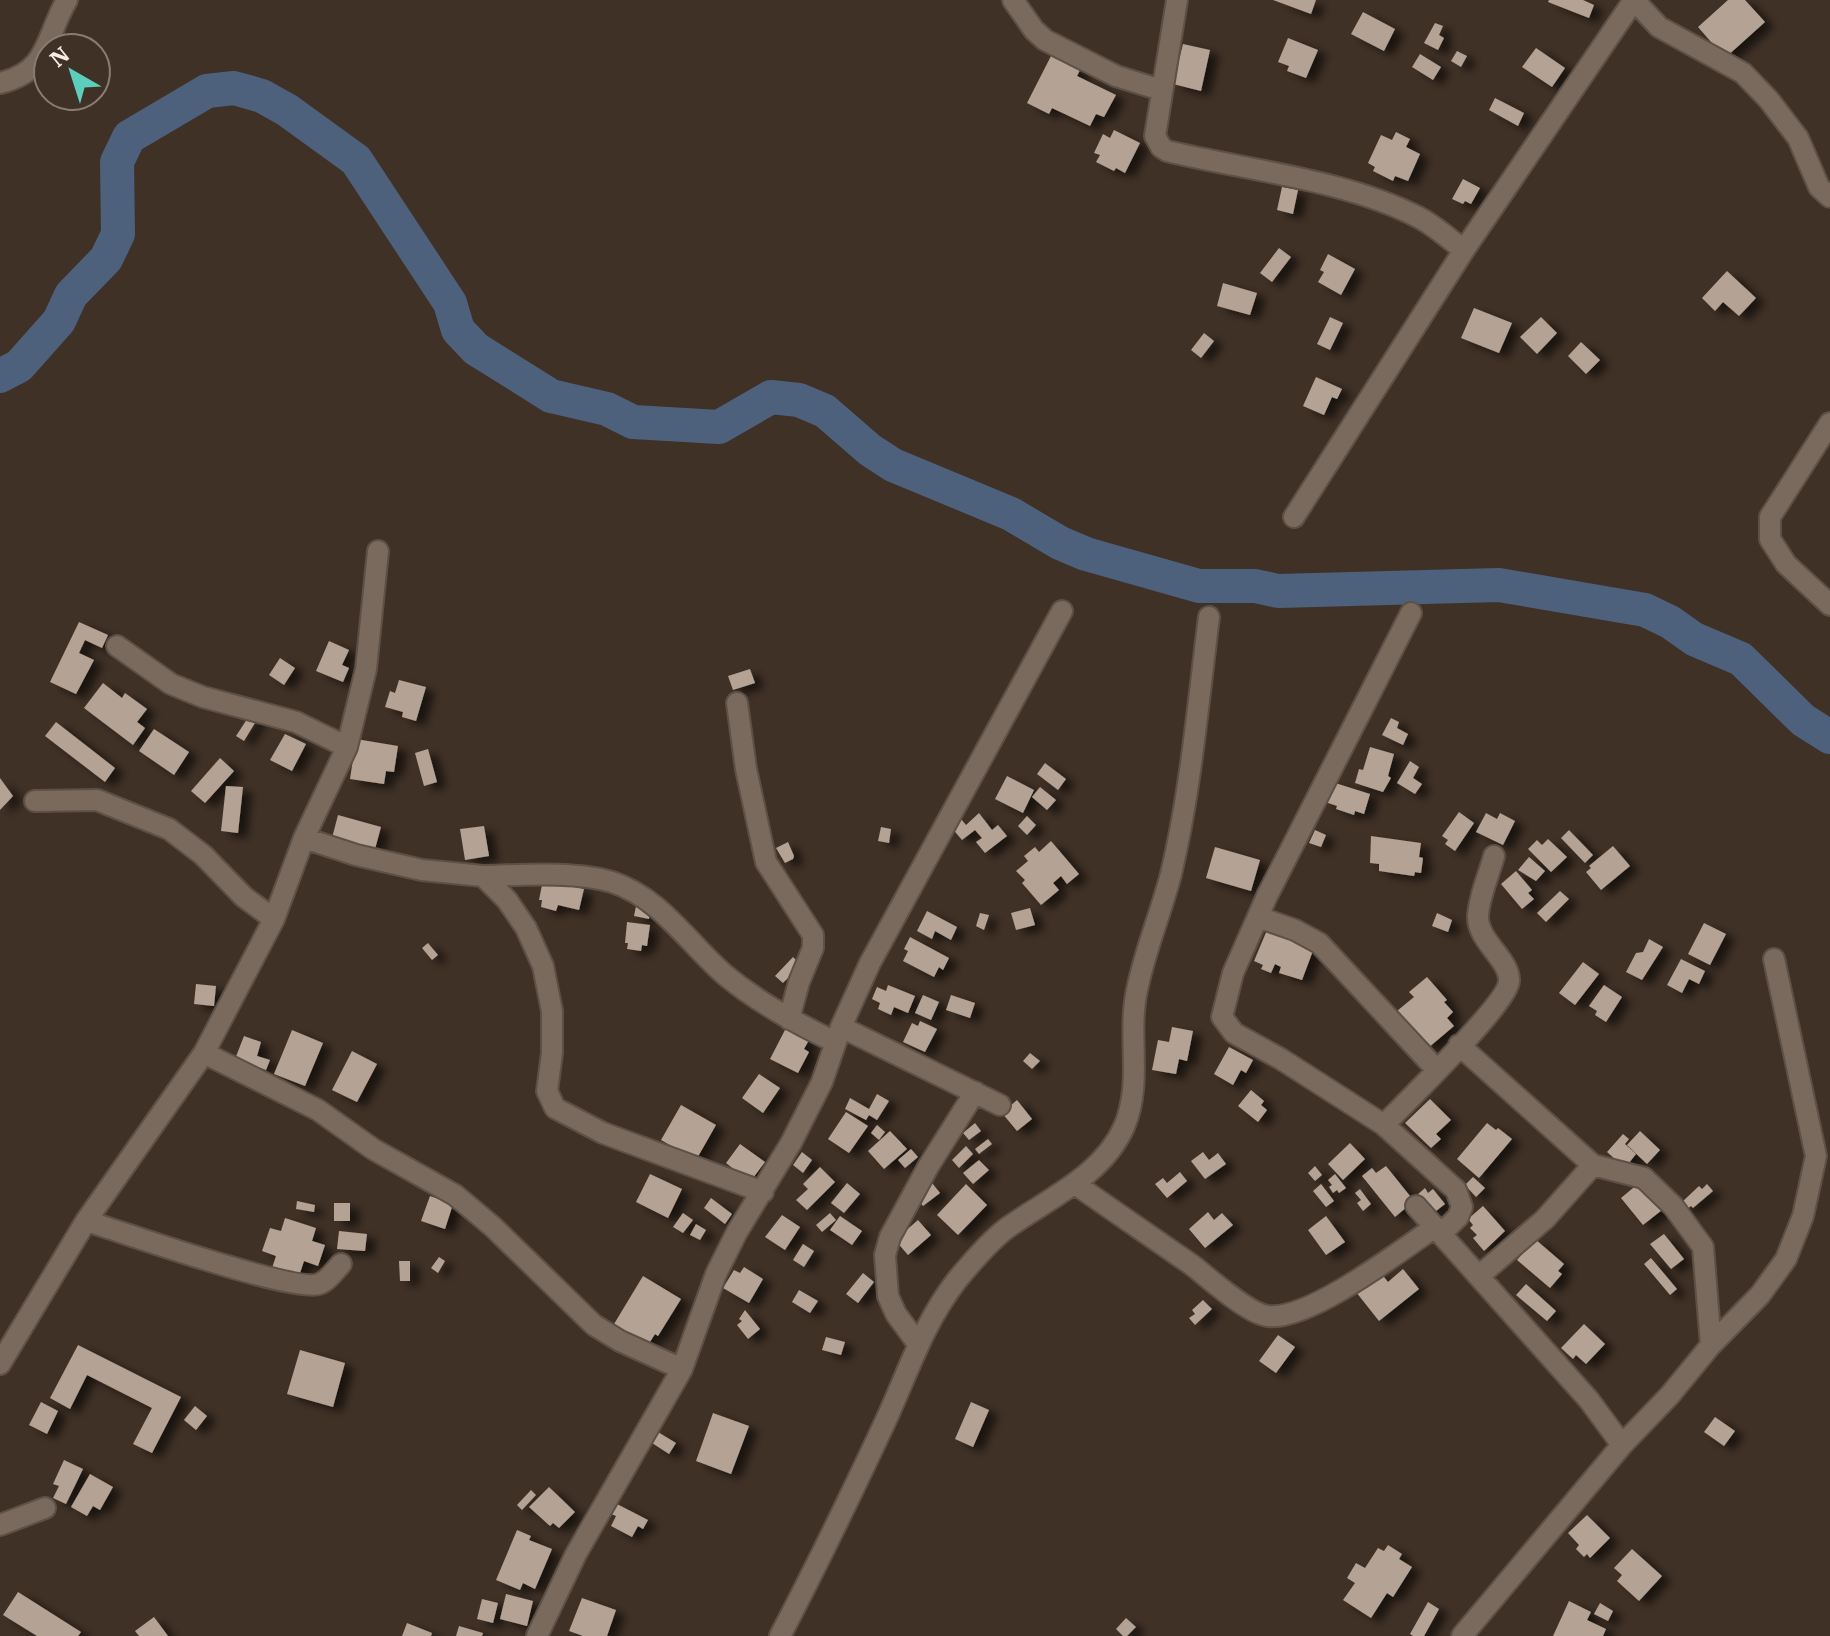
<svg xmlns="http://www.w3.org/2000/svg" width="1830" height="1636" viewBox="0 0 1830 1636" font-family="'IBM Plex Serif',serif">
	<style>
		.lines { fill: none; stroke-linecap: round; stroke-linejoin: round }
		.river { stroke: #4d617d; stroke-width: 34 }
		.building { fill: #b4a295; filter: url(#shadow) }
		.minor-casing { stroke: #5c5047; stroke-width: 24 }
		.minor { stroke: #7a695d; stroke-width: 20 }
	</style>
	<defs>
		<filter id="shadow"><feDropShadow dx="9" dy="5" stdDeviation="4" flood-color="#0009"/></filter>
	</defs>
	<rect width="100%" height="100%" fill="#403126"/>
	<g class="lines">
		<!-- river -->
		<path class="river" d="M0,376L19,366L59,321L71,295L106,259L118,234L117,162L129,137L207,91L234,88L262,96L287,110L356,160L450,303L458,330L476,349L551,396L607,409L633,422L719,427L771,397L799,400L825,411L870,450L893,465L1011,514L1060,543L1086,554L1199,586H1255L1278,591L1499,585L1645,610L1670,622L1694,639L1741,659L1803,720L1830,737"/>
	</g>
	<!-- building -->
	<path class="building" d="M1273,0H1316L1311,14Z
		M1549,0H1583L1594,5L1589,18L1548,2Z
		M1728,0H1745L1765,22L1725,58L1698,27Z
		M1363,12L1395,29L1384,51L1351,34Z
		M1435,23L1443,26L1439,35L1444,38L1438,50L1424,43Z
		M1288,38L1318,50L1306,78L1287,71L1289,66L1278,62Z
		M1183,44L1210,50L1201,91L1173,84Z
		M1536,48L1565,68L1552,87L1522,67Z
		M1457,51L1467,56L1461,67L1451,61Z
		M1420,54L1441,67L1433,80L1412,67Z
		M1051,56L1080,70L1077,76L1116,95L1104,117L1096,114L1090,126L1052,108L1049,114L1027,103Z
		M1495,98L1524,113L1518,126L1489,110Z
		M1114,130L1140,143L1125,173L1116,168L1114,171L1096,162L1100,155L1094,153L1103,134L1110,138Z
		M1396,132L1410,139L1406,147L1420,154L1408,181L1395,176L1393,181L1373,171L1375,167L1368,163L1381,135L1392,140Z
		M1463,179L1480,188L1471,204L1465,201L1463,204L1452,199Z
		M1282,187L1298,190L1293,214L1277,210Z
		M1279,248L1291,257L1272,282L1260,273Z
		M1328,254L1355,269L1341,295L1318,282L1324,272L1320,270Z
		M1727,271L1756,298L1739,316L1723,302L1715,311L1702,298Z
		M1223,283L1257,293L1250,315L1217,306Z
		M1474,308L1512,323L1499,353L1461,338Z
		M1330,317L1343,323L1330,350L1317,344Z
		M1541,317L1557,333L1537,354L1520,337Z
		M1204,333L1214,341L1201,358L1191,350Z
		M1581,342L1600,360L1586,374L1568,356Z
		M1316,377L1342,389L1337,399L1332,397L1324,415L1303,406Z
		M79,622L108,635L102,648L85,640L79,653L94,660L76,694L50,682Z
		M329,641L349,650L342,665L349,668L343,682L316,671Z
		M280,658L295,668L284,685L269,675Z
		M750,669L755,683L733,690L728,676Z
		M399,680L426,687L416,721L402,717L403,712L385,707L390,691L395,693Z
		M103,683L122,698L125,693L147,709L137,722L145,728L133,745L84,708Z
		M251,713L258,718L244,741L236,736Z
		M1391,718L1399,722L1397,728L1408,734L1403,745L1382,735Z
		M56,722L115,768L105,782L45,736Z
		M154,729L189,752L174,775L139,751Z
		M285,734L306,744L292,771L270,760Z
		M356,739L398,746L394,772L386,771L384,784L350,779Z
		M1370,747L1394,754L1388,776L1391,778L1383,792L1355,783L1359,769L1363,770Z
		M428,749L437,782L424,786L415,753Z
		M220,758L234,771L205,803L191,791Z
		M1410,761L1419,767L1413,778L1422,784L1415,794L1397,783Z
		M1045,763L1066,779L1058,790L1037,774Z
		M1007,776L1034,790L1023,813L995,799Z
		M0,778L13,796L0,810Z
		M1332,782L1370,794L1364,814L1355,811L1354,815L1336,809L1337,806L1325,802Z
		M226,786L243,787L238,833L221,831Z
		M1040,787L1056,800L1047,810L1032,797Z
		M1459,812L1474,823L1455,851L1445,844L1448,840L1442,836Z
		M979,813L992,830L998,825L1007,836L985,853L976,842L982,838L975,830L962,840L951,827L961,819L966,825Z
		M1486,813L1497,819L1500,813L1515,821L1503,845L1476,832Z
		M338,815L381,827L375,849L332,838Z
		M1027,816L1036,825L1027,835L1018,826Z
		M484,826L489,856L465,860L460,829Z
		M881,827L891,829L889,843L878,841Z
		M1315,830L1326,835L1321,847L1309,843Z
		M1569,830L1593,855L1585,863L1561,838Z
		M1371,836L1421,843L1419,857L1423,858L1421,873L1415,872L1414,876L1379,871V864L1370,863Z
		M1548,839L1567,857L1551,872L1528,849L1537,840L1542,845Z
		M1051,841L1079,874L1067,884L1061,876L1053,883L1059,890L1041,905L1022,883L1025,880L1016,871L1028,861L1024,856L1035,847L1039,852Z
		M788,842L794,856L793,859L785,863L776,848Z
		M1613,846L1630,866L1601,890L1586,872L1591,868L1589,866Z
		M1215,847L1260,860L1251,891L1206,878Z
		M1529,857L1545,871L1536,881L1518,870Z
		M1516,871L1532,890L1528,893L1534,899L1522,909L1501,884Z
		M543,880L584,889L579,910L558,905L556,911L541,907L542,900H539Z
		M1560,891L1569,899L1546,922L1537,913Z
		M636,906L650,908L649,919L634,916Z
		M1030,908L1035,925L1016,930L1011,913Z
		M927,911L957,927L951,940L935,931L932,939L917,931Z
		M980,913L989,915L984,930L976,926Z
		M1437,913L1452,920L1448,932L1432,926Z
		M627,922L650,925L647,946L642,945L641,951L627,949L628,943H625Z
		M1704,923L1726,934L1710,965L1688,954Z
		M1267,930L1314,948L1302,980L1279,973L1281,967L1275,964L1271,973L1261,969L1263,965L1254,961Z
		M910,937L949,958L943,970L939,967L934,977L903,961L908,951L904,949Z
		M1649,939L1663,947L1642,980L1626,972L1636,953L1643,952Z
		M428,943L438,955L432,960L422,948Z
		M793,957L801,965L783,983L775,976Z
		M1681,959L1705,971L1699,984L1689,979L1682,993L1667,985Z
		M1583,962L1599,974L1575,1005L1559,993Z
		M1427,977L1447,1000L1444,1002L1453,1012L1447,1018L1454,1026L1428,1048L1397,1011L1414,997L1409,992Z
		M196,984L216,986L214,1006L194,1004Z
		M888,985L915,996L908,1013L894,1007L891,1015L878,1009L880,1003L872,999L877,987L886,991Z
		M1604,985L1622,997L1606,1022L1595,1015L1597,1011L1589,1006Z
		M923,995L939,1002L931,1020L915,1013Z
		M951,995L975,1003L970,1018L946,1010Z
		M920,1021L937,1029L925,1052L903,1042L912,1023L918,1026Z
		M1172,1027L1193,1031L1187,1061L1179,1059L1176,1074L1152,1070L1158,1040L1169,1042Z
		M786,1028L809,1040L804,1049L809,1052L798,1073L770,1059Z
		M292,1030L323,1043L305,1086L274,1074Z
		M244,1036L261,1042L257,1056L270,1060L266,1070L235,1059Z
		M1229,1047L1253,1060L1246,1073L1241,1070L1233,1085L1214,1074Z
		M352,1051L377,1064L357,1102L332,1090Z
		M1030,1053L1040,1061L1032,1069L1023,1061Z
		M759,1074L780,1088L763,1113L742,1098Z
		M1251,1090L1264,1101L1261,1105L1267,1110L1258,1122L1238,1106Z
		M877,1094L889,1101L877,1120L869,1115L866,1120L845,1109L850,1098L869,1109Z
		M1430,1099L1451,1120L1436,1134L1441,1139L1431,1148L1405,1123Z
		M1017,1100L1032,1119L1017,1131L1002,1113Z
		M681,1105L716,1125L696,1160L661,1140Z
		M846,1112L868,1126L849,1153L828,1139Z
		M975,1123L981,1131L969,1140L963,1133Z
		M1487,1123L1496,1130L1498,1128L1512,1139L1479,1178L1457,1159Z
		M877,1125L885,1132L879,1140L871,1133Z
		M890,1131L907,1149L884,1169L868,1151Z
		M1640,1131L1660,1150L1647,1164L1627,1145Z
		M1623,1134L1629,1139L1625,1144L1636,1154L1625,1168L1607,1152Z
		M988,1139L992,1144L979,1154L975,1149Z
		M1350,1143L1365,1159L1343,1180L1328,1164Z
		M740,1144L765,1162L750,1182L726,1163Z
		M966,1146L973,1154L959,1168L952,1160Z
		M911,1149L918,1157L905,1168L898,1160Z
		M802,1152L812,1160L803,1173L793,1165Z
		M1203,1152L1209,1160L1218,1153L1226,1164L1205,1179L1191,1161Z
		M979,1160L989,1170L973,1184L963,1173Z
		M1315,1166L1322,1175L1315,1181L1308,1173Z
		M1386,1166L1414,1201L1395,1217L1362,1176L1372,1168L1376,1173Z
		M820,1167L835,1182L807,1210L796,1200L808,1189L803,1184Z
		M1180,1172L1187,1181L1167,1198L1155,1184L1163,1178L1167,1183Z
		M650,1174L682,1189L668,1218L636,1202Z
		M1335,1174L1346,1188L1339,1193L1337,1190L1333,1193L1329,1187L1332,1185L1328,1180Z
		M1473,1177L1485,1188L1476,1197L1465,1185Z
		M847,1183L860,1194L844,1213L831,1203Z
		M932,1183L940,1193L923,1206L915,1196Z
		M1639,1183L1667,1206L1643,1225L1621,1198Z
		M966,1184L987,1205L958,1235L937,1215Z
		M1321,1184L1334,1201L1326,1207L1313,1191Z
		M1707,1184L1713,1191L1693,1208L1691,1206L1686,1210L1681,1203L1699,1186L1702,1189Z
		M1425,1188L1428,1193L1433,1189L1445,1204L1431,1215L1416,1196Z
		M1360,1189L1371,1204L1363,1211L1357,1203L1361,1200L1355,1193Z
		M430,1196L453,1204L445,1229L421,1221Z
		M711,1198L732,1214L725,1224L704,1208Z
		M297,1201L315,1205L314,1212L296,1209Z
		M334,1203H350V1221H334Z
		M1483,1206L1505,1231L1484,1251L1473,1238L1477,1235L1470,1228L1473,1225L1468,1219Z
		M1208,1212L1214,1220L1222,1213L1233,1225L1205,1248L1189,1229Z
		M683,1213L693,1220L683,1233L673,1227Z
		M830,1213L836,1220L822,1232L816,1225Z
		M782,1215L800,1227L785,1250L765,1237Z
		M840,1216L862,1231L852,1245L830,1230Z
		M1326,1216L1345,1242L1326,1255L1308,1230Z
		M285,1218L316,1228L312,1241L325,1245L318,1266L304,1261L299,1276L272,1268L276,1256L262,1251L270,1228L281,1231Z
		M918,1220L931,1235L908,1255L895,1240Z
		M696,1224L706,1230L700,1240L690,1235Z
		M339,1231L367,1234L365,1251L337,1249Z
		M1664,1234L1684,1259L1671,1269L1650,1244Z
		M1535,1239L1564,1264L1558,1271L1562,1274L1550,1288L1517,1260Z
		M803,1244L814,1251L804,1267L793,1260Z
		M439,1257L445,1261L438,1273L431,1268Z
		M1651,1258L1677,1289L1670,1295L1644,1264Z
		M399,1261H410V1281H400Z
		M744,1267L763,1279L749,1303L723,1288L734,1270L740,1273Z
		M1403,1269L1419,1289L1379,1321L1356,1292L1380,1272L1388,1282Z
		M863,1273L874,1282L858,1303L846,1294Z
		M643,1276L681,1299L658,1336L655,1334L648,1345L614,1324Z
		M1526,1284L1556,1311L1547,1321L1516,1295Z
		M799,1290L818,1301L810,1313L792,1302Z
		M1203,1300L1212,1309L1195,1325L1189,1318L1195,1314L1192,1310Z
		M745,1310L760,1329L748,1339L737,1325L742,1321L739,1319Z
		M1584,1324L1605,1344L1586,1364L1576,1355L1573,1359L1561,1348Z
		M1278,1335L1295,1347L1276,1373L1259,1361Z
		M826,1337L845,1342L841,1355L822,1350Z
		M78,1345L181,1397L152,1453L133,1444L152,1408L87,1375L70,1409L50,1398Z
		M300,1350L345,1363L333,1407L287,1394Z
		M41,1402L58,1411L47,1434L29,1425Z
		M971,1402L989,1410L973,1447L955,1439Z
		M195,1406L207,1416L196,1430L184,1420Z
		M713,1413L749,1426L731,1474L696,1461Z
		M1715,1417L1735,1431L1724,1446L1704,1432Z
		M658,1432L676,1443L669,1454L652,1443Z
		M64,1460L83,1469L66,1504L53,1498L59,1486L53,1484Z
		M90,1474L113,1487L100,1510L93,1506L87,1516L71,1507Z
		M549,1487L575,1512L559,1528L553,1523L550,1526L529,1507Z
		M531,1490L536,1495L522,1510L517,1505Z
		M617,1504L648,1520L643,1529L638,1526L632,1537L611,1526L616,1516L611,1514Z
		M1587,1515L1610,1538L1590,1558L1587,1554L1584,1557L1576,1549L1579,1545L1568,1533Z
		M517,1530L531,1536L529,1540L552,1549L535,1589L523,1583L520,1590L496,1580Z
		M1388,1545L1402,1554L1399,1559L1412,1567L1393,1597L1387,1593L1371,1618L1343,1600L1355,1583L1347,1578L1356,1563L1365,1568L1378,1548L1384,1551Z
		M1632,1549L1662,1576L1639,1601L1617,1581L1622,1575L1614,1568Z
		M18,1592L81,1632L78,1636H37L3,1615Z
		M506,1594L533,1601L527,1626L500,1619Z
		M582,1598L616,1610L607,1636H583L569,1631Z
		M482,1599L498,1603L493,1623L477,1619Z
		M1569,1601L1591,1612L1587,1620L1606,1629L1603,1636H1553Z
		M1428,1602L1439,1609L1424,1636H1413L1410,1634Z
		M1600,1603L1613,1611L1608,1621L1594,1614Z
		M154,1617L168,1636H139L135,1631Z
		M1126,1618L1136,1627L1127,1636H1123L1116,1629Z
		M407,1623L432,1633L431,1636H402Z
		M459,1626L483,1633L482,1636H456Z"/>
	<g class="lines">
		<!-- minor casing -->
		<g class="minor-casing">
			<path id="minor" d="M1013,0L1034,30L1045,40L1116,76L1161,90
				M1177,0L1155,136L1161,147L1167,151C1246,170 1346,180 1418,217C1434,225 1449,239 1464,250
				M0,83C50,71 45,37 67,0
				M1830,423L1770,517V539L1786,564L1830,605
				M1294,517L1464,250L1634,0L1659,27L1743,73L1769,100L1798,138L1819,187L1830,197
				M1411,613L1267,896L1233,973L1222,1017L1234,1033L1281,1059L1384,1125L1456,1190L1462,1207L1458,1217L1442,1233
				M117,646L171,684L203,697L296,722L347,747
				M737,703L746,769L766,862L813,935V948L799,982L789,1019
				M35,801L97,800L169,829L203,855L244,897L274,919
				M304,838L356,855L422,870L483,876L507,900L526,928L543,966L552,1011V1053L547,1091L555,1108L603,1133L763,1192
				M483,876C521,875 576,871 612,882C661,898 688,943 725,975C759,1003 796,1023 835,1042
				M1258,917L1295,930L1319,943L1436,1069
				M841,1027L1000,1105
				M1459,1045L1593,1165L1644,1178L1673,1206L1703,1247L1711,1345
				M204,1053L318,1110L373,1149L455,1195L492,1226L594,1325L620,1341L682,1369
				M1384,1125C1405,1103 1508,1003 1509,981C1510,959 1477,941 1478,916C1479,896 1489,875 1494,856
				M1075,1184C1114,1211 1153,1238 1192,1265C1209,1278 1248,1314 1268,1316C1309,1321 1400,1251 1435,1227
				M1416,1206L1589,1400L1622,1445
				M86,1221C123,1232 293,1293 319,1284C328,1281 335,1270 341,1264
				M1479,1276L1545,1219L1593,1165
				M918,1344L896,1314L888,1296L885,1255L890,1237L928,1167L975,1092
				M0,1364L86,1221L204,1053L274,919L304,838L347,747L366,669L378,551
				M0,1525L45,1508
				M537,1636L576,1554L682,1369L716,1274L737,1232L791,1143L822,1082L841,1027L870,963L1062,611
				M780,1636C817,1565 852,1493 886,1420C908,1372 924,1322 957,1280C971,1263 990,1241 1007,1228C1049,1198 1102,1176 1124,1127C1143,1083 1127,1035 1137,990C1145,950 1161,913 1171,874C1191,790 1198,703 1209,617
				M1462,1636L1622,1445L1670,1395L1711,1345L1760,1295L1786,1259L1803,1216L1816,1156L1774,959"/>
		</g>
		<!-- minor -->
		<use href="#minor" class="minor"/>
	</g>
	<!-- north arrow -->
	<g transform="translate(72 72) rotate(321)"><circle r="38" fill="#403126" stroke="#897c73" stroke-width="2"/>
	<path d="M0-6L14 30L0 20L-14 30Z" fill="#5ccebb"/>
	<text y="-12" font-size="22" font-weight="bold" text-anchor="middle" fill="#f7ede6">N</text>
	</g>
</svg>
